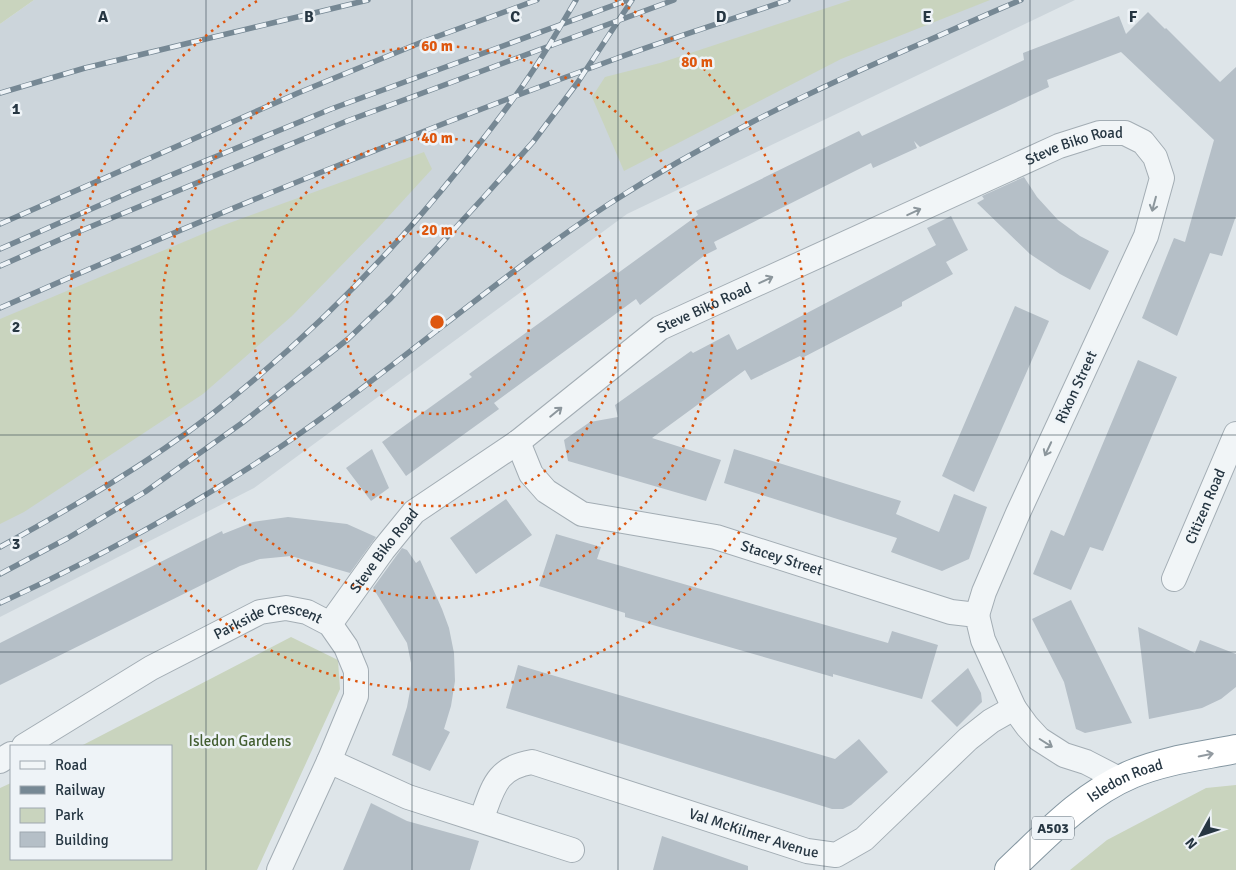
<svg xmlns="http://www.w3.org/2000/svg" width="1236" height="870" viewBox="0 0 1236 870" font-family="Signika,sans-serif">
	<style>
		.built { fill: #ccd5db }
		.green { fill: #c9d4be }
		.building { fill: #b5bfc7 }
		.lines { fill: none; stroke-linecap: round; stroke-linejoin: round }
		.street-casing { stroke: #a3adb4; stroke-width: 26 }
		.highway-casing { stroke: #8496a1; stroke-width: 30 }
		.street { stroke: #f1f5f7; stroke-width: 24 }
		.highway { stroke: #fff; stroke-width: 28 }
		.rail-casing { stroke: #768894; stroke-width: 5.5 }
		.rail { stroke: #eef3f7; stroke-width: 4; stroke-dasharray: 11; stroke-linecap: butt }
		.oneway { stroke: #8c969c }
		.oneway2 { stroke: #929aa0 }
		.grid { fill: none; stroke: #263642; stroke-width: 1; stroke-opacity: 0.55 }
		.ring { fill: none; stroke: #de570f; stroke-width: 2.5; stroke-dasharray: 2.5 5 }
		.labels { text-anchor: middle; stroke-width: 5; stroke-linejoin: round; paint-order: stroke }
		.shield { fill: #eef3f7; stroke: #626f78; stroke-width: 1 }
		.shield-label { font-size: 14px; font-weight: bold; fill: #263642 }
		.street-label { font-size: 15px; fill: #263642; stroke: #eef3f7 }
		.park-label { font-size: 15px; fill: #445f31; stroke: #eef3f7 }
		.grid-label { font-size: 16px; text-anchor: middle; font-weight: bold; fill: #263642; stroke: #eef3f7; stroke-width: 5; stroke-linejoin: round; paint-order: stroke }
		.centre { fill: #de570f; stroke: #eef3f7; stroke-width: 2.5 }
		.ring-label { font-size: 15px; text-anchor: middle; font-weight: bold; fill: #de570f; stroke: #eef3f7; stroke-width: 5; stroke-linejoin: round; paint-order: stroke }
	</style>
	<rect width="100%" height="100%" fill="#dee5e9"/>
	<!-- built -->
	<path class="built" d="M34,0H1075L627,214L254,488L0,617V24Z"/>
	<!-- green -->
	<path class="green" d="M0,0H34L0,24Z
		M851,0H990L841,59L624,171L592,97L605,77L660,63Z
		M424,152L432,169L377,229L292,316L203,394L24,512L0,524V319L224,225Z
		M291,637L338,660L340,689L257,870H0V788L11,783V859H171V746H81Z
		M1236,785V870H1070L1107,840L1206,788Z"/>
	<!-- building -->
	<path class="building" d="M1148,12L1165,29L1166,28L1220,82L1236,67V216L1222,256L1210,253L1177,336L1142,318L1174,238L1185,242L1214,140L1121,52L1047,80L1049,87L920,147L914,141L917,148L873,168L871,163L714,242L717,249L705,255L640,305L636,299L494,403L499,409L406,476L382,442L472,377L469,374L614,269L618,273L698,215L696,211L859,131L862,136L1024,60L1023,53L1119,16L1126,34Z
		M1024,177L1037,197L1058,220L1080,236L1109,251L1090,290L1060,274L1030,254L977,203L984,199L982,196Z
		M951,216L968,250L946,262L953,274L902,302V306L802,358L800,356L751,380L745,370L652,438L721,460L706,501L568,461L564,440L590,422L618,417L615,405L691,351L693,353L729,334L737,350L936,245L927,228Z
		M1015,306L1049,321L974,492L942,476Z
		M1138,360L1177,377L1103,551L1090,547L1071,590L1033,574L1051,530L1064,536Z
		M372,449L389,488L371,501L346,468Z
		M734,449L901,501L896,514L939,532L954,494L987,507L969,559L942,571L891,552L897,538L724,483Z
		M506,499L532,535L476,574L450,538Z
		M288,517L347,524L376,537L350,573L291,556L260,559L240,566L0,685V643L222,531L223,534L253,522Z
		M556,534L601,547L597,559L888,643L892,631L938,645L922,699L833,674V677L625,617V613L539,586Z
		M402,548L407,550L416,563L420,560L442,609L449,628L454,653L455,681L451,706L444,729L450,732L430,771L392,755L407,707L411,685V663L407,643L373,588Z
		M1071,600L1132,723L1085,733L1076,729L1064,682L1032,619Z
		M1138,627L1195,653L1200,640L1236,654V687L1221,699L1202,708L1149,719Z
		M518,665L835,759L859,739L888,772L851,805L843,809H832L506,708Z
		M968,668L981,693L982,702L957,727L931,701Z
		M371,803L407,821L479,841L470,870H343Z
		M662,836L748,866V870H653Z"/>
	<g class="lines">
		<!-- street casing -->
		<g class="street-casing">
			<g id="street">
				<path id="s1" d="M518,442L531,474L546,491L582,514L716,537L951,612L977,615L983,640L1014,708L1027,726L1039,739L1064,755L1086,762L1121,780"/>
				<path id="s2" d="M1174,579L1236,434"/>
				<path id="s3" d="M330,624L383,550L414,512L518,442L660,328L1059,146L1100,133H1125L1143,142L1155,157L1162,178L1146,236L1018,513L984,592L977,615"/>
				<path id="s4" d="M24,746L151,668L260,612L286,608L307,612L330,624L346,647L356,671V696L329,761L279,870"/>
				<path d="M0,761L11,754"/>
				<path d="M329,761L408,797L572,850"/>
				<path id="s5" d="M481,820C493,789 495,768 532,762L807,851L836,855L864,839L968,739L991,721L1014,708"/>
			</g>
		</g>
		<!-- highway casing -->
		<g class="highway-casing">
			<g id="highway">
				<path id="s6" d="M1009,870C1046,835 1084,794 1132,774C1165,760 1202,756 1236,749"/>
			</g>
		</g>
		<!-- street -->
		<use href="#street" class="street"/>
		<!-- highway -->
		<use href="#highway" class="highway"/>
		<!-- rail casing -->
		<g class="rail-casing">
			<path id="rail" d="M0,93L85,68L368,0
				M0,224L298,93L422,42L537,0
				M0,249L130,192L331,109L628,0
				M0,266L68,236L347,121L674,0
				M0,308C202,219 407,135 615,59C672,38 730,20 788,0
				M0,547C73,507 146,465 212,414C304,342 386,260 459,169C485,137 511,104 534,69C549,47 562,23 576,0
				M0,574L68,538L145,492L242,423L348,339L391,298L483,198L533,142L578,82L632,0
				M0,603C105,555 207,499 302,432C406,359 502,274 609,204C703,143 803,95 906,50C944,34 982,16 1021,0"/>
		</g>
		<!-- rail -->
		<use href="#rail" class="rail"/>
	</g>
	<!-- one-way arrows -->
	<defs><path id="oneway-shaft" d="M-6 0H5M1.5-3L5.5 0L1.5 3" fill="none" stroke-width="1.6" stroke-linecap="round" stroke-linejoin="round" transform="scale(1.25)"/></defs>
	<g class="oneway">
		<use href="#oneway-shaft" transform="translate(1154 204) rotate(105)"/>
		<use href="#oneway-shaft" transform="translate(914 212) rotate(-25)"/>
		<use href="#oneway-shaft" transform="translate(766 280) rotate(-25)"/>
		<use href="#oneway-shaft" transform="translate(556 412) rotate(-39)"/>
		<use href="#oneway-shaft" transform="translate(1048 449) rotate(115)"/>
		<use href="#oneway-shaft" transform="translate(1046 743) rotate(32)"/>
	</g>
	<use class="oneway2" href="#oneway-shaft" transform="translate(1206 755) rotate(-11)"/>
	<!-- grid -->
	<path class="grid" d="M206,0V870M412,0V870M618,0V870M824,0V870M1030,0V870M0,218H1236M0,435H1236M0,652H1236"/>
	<!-- distance rings -->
	<g class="ring">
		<circle cx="437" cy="322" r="92"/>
		<circle cx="437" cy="322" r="184"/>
		<circle cx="437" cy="322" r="276"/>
		<path d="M615 0A368 368 0 1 1 259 0"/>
	</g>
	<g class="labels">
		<!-- shield labels -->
		<rect class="shield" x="1032" y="816.5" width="42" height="23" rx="4"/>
		<g class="shield-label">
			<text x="1053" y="833">A503</text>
		</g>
		<!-- street labels -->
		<g class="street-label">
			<text dy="5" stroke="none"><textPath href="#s3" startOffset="901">Steve Biko Road</textPath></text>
			<text dy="5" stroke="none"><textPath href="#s3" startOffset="496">Steve Biko Road</textPath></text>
			<text transform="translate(1076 387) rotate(-65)" y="5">Rixon Street</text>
			<text dy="5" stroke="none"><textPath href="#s2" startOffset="79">Citizen Road</textPath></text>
			<text dy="5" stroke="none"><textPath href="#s3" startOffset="91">Steve Biko Road</textPath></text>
			<text dy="5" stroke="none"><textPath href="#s1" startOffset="305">Stacey Street</textPath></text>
			<text dy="5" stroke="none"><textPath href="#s4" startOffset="278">Parkside Crescent</textPath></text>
			<text dy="5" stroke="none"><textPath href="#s6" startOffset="148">Isledon Road</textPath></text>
			<text dy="5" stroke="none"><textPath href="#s5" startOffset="316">Val McKilmer Avenue</textPath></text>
		</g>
		<!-- park labels -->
		<g class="park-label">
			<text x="240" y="746">Isledon Gardens</text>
		</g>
	</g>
	<g class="grid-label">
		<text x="103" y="22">A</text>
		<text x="309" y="22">B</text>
		<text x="515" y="22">C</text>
		<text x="721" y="22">D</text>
		<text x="927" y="22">E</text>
		<text x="1133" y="22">F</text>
		<text x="16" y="114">1</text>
		<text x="16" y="332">2</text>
		<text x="16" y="549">3</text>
	</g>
	<circle cx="437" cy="322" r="8" class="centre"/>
	<g class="ring-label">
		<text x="437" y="51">60 m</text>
		<text x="697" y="67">80 m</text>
		<text x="437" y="143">40 m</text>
		<text x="437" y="235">20 m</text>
	</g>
	<!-- legend -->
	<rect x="10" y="745" width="162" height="115" fill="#eef3f7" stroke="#9ea7af"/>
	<rect x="20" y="761" width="25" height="8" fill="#f1f5f7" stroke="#9ea7af"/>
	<text x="55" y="770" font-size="15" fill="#263642">Road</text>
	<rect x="20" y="786" width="25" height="8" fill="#768894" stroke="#9ea7af"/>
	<text x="55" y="795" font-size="15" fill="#263642">Railway</text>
	<rect x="20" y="808" width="25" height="15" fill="#c9d4be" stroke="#9ea7af"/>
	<text x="55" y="820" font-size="15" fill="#263642">Park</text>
	<rect x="20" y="832" width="25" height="15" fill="#b5bfc7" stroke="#9ea7af"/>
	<text x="55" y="845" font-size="15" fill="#263642">Building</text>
	<!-- north arrow -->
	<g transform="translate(1201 835) rotate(230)" stroke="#eef3f7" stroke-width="4" paint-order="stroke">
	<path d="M0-4L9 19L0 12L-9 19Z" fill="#263642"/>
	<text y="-8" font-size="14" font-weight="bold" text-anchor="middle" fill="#263642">N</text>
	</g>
</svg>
